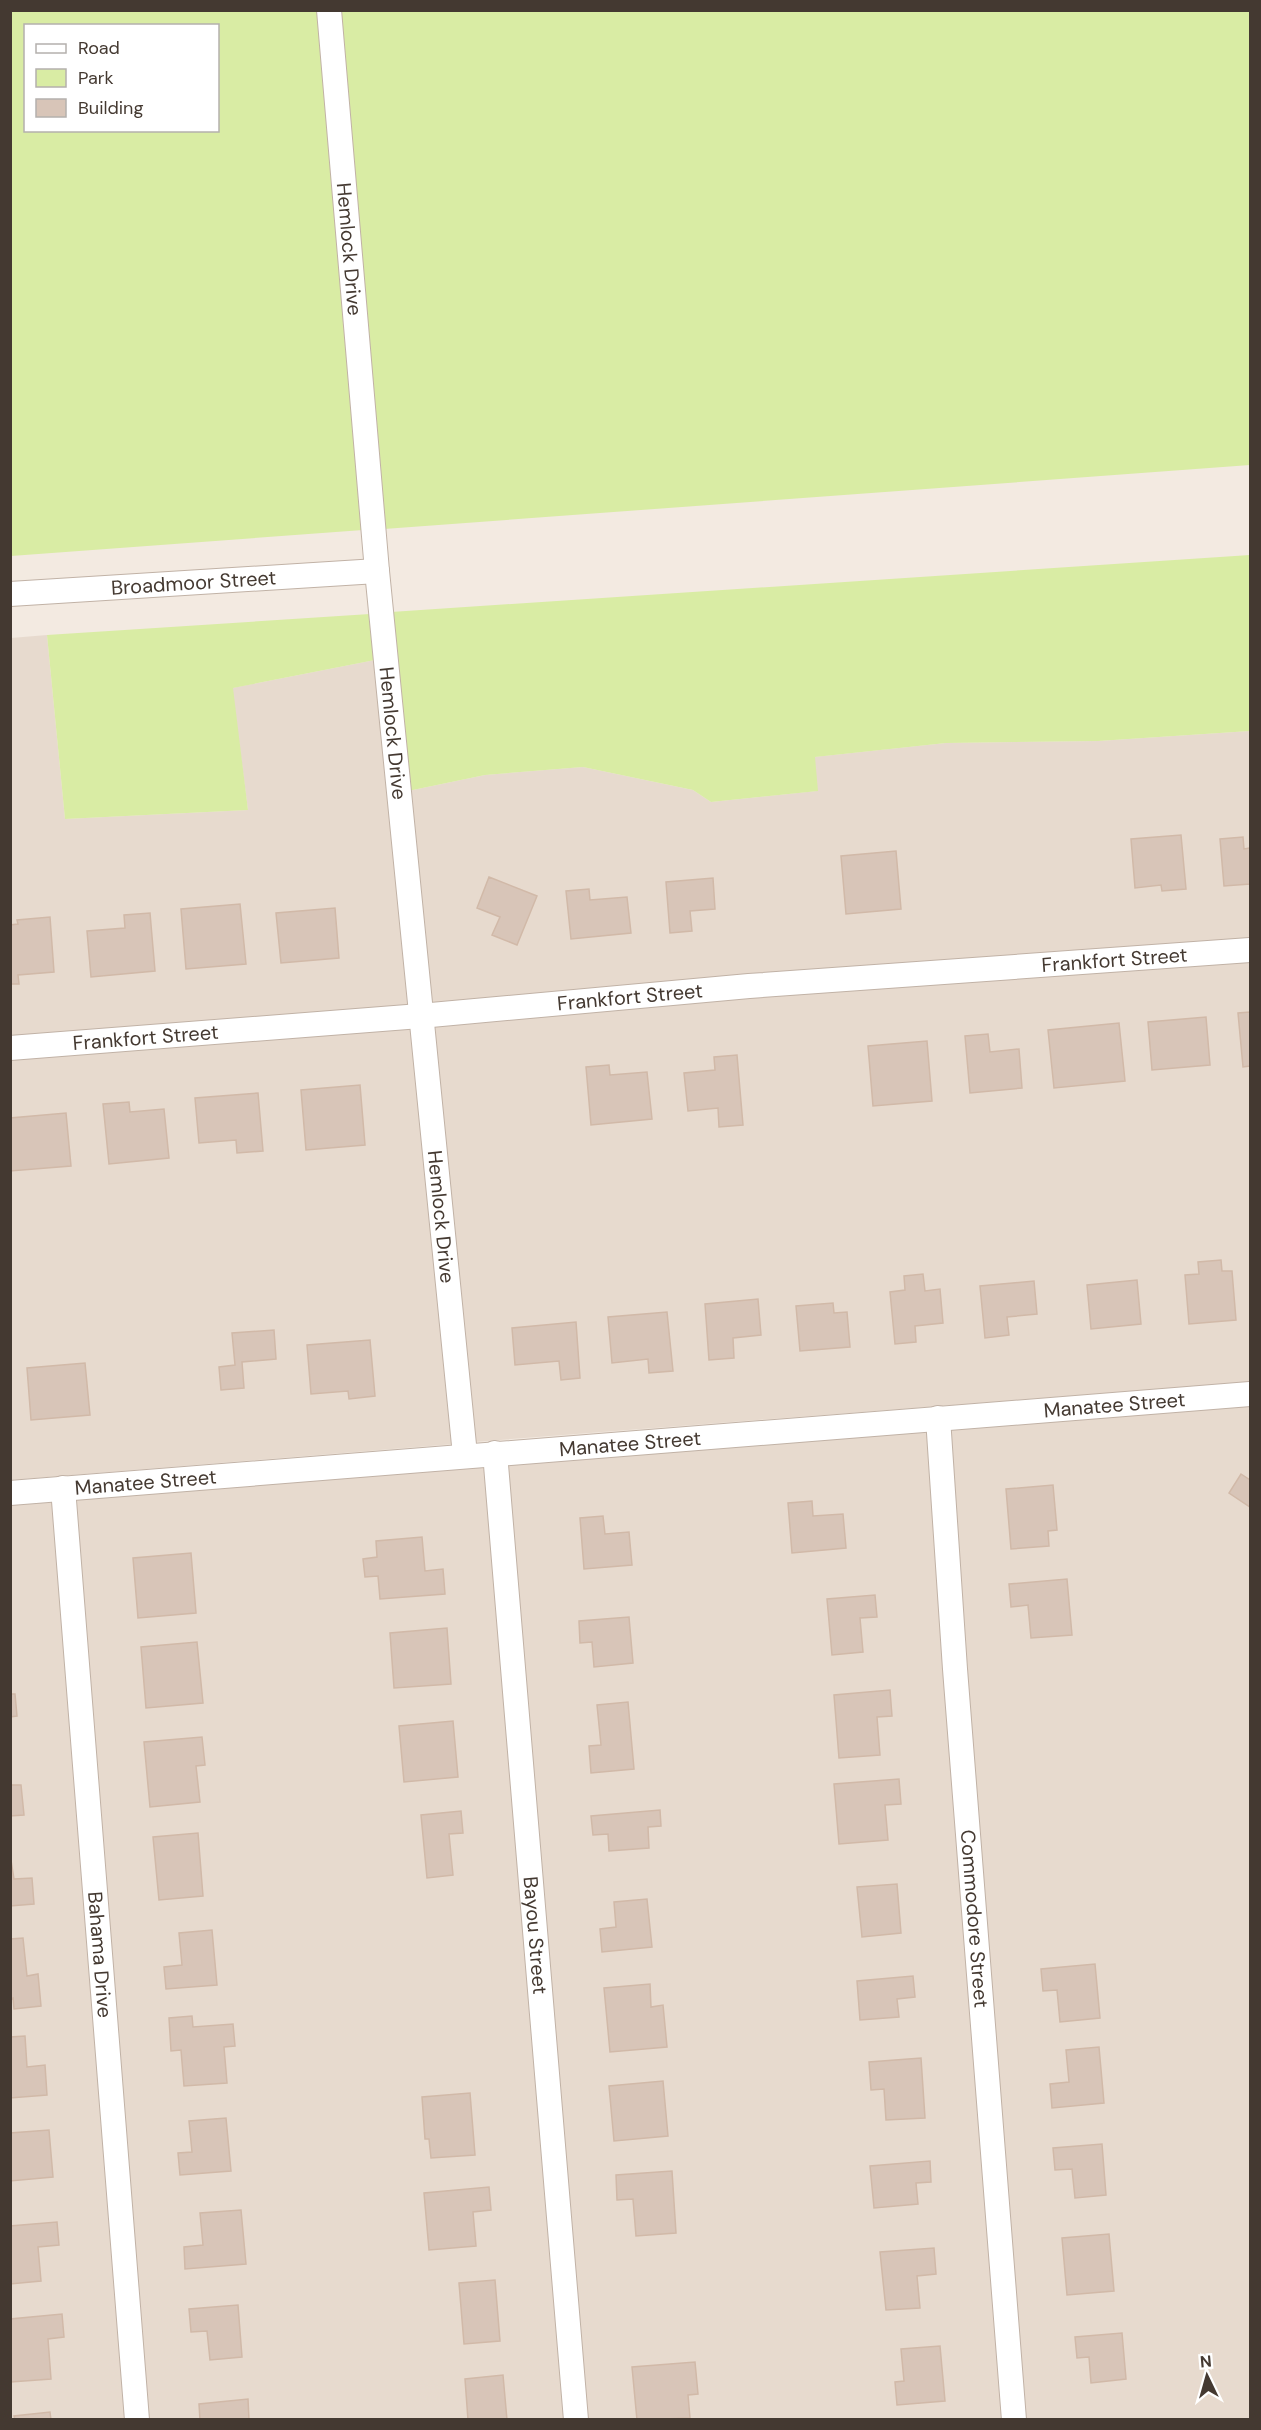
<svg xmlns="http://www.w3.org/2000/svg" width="1261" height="2430" viewBox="0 0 1261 2430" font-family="'DM Sans',sans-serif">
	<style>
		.residential { fill: #e7dace }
		.green { fill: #d9eca4; fill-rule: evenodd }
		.building { fill: #d8c5b8; stroke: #d1b9a8; stroke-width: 1.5 }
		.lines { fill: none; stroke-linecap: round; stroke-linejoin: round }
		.minor-casing { stroke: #c1b2a6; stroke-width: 26 }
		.minor { stroke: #fff; stroke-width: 24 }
		.labels { text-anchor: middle; stroke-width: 6; stroke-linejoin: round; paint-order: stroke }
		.street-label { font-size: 20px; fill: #443931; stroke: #fff }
	</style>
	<rect width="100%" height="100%" fill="#f3eae1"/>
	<!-- residential -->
	<path class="residential" d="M47,635L65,819L248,810L232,688L375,660L408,1005L11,1036V638Z
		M1250,731V938L748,974L429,1003L408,791L485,775L583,767L693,790L711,802L817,791L814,757L946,743L1098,741Z
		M1250,962V1382L474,1442L431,1027L750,998Z
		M411,1028L454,1444L11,1480V1060Z
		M1250,1406V2419H1024L965,1668L949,1429Z
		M929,1431L1003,2419H586L507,1464Z
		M486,1465L565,2419H147L75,1499Z
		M54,1501L126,2419L11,2420L10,1505Z"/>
	<!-- green -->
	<path class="green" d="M10,11H319L363,530L11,556ZM26,26H218V130H26Z
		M340,11H1250V465L384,529Z
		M1250,555V731L1098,741L946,743L815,757L818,791L711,802L693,790L583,767L485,775L408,791L391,612Z
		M370,614L375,660L233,688L248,810L65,819L47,635Z"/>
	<!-- building -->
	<path class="building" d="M1181,835L1186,889L1162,891L1161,885L1135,888L1131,839Z
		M1243,837L1244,849L1250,848V884L1224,886L1220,839Z
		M896,851L901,909L846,914L841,856Z
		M489,877L537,896L517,945L492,935L500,917L477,908Z
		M713,878L715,909L690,911L692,931L670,933L666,882Z
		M589,889L590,900L627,897L631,933L571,939L566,891Z
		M240,904L246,964L186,969L181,909Z
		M335,908L339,958L281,963L276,913Z
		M150,913L155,971L91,977L87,931L125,928L124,915Z
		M50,917L54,972L18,975L19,984H10V925L18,924L17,920Z
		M1250,1012V1066L1243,1067L1238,1013Z
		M1206,1017L1210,1065L1152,1070L1148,1022Z
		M1119,1023L1125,1081L1054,1088L1048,1030Z
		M988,1034L990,1052L1019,1049L1022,1088L970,1093L965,1036Z
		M927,1041L932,1101L873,1106L868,1046Z
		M737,1055L743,1125L719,1127L718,1108L688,1111L684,1073L715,1070L714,1057Z
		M609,1065L610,1075L647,1072L652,1119L591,1125L586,1067Z
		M360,1085L365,1145L306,1150L301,1090Z
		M258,1093L263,1151L237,1153L236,1140L199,1143L195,1098Z
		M129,1102L130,1112L164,1109L169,1158L109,1164L103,1104Z
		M66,1113L71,1166L10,1171V1118Z
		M1221,1260L1222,1271H1232L1236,1320L1189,1324L1185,1275L1199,1274L1198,1262Z
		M923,1274L925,1291L940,1289L943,1323L915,1326L916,1342L895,1344L890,1292L905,1290L904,1276Z
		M1137,1280L1141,1324L1091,1329L1087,1285Z
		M1034,1281L1037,1314L1007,1317L1009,1335L985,1338L980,1286Z
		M758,1299L761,1335L733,1338L734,1358L709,1360L705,1304Z
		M833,1303L834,1313L847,1312L850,1347L800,1351L796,1306Z
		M667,1312L673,1371L649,1373L648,1359L612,1363L608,1317Z
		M576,1322L580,1378L561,1380L559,1361L515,1365L512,1328Z
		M274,1330L276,1359L242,1362L244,1388L221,1390L219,1367L235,1365L232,1333Z
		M370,1340L375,1396L349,1399L348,1391L311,1394L307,1345Z
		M85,1363L90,1415L31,1420L27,1368Z
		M1241,1474L1250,1480V1507L1229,1493Z
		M1053,1485L1057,1530L1048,1531L1049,1546L1011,1549L1006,1489Z
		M812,1501L813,1516L843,1514L846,1548L792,1553L788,1503Z
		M603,1516L605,1534L629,1532L632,1565L584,1569L580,1518Z
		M422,1537L425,1571L443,1569L445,1594L380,1599L378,1576L365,1577L363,1559L377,1557L376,1541Z
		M191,1553L196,1613L138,1618L133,1558Z
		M1067,1579L1072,1635L1031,1638L1028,1605L1011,1607L1009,1584Z
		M875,1595L877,1617L860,1618L863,1652L832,1655L827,1599Z
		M629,1617L633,1663L594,1667L592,1642L580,1643L579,1621Z
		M447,1628L451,1684L394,1688L390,1633Z
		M197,1642L203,1703L146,1708L141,1647Z
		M890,1690L892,1716L877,1717L880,1755L839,1758L834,1695Z
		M10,1694H15L17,1716L10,1717Z
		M628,1702L634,1769L591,1773L589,1746L601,1745L597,1705Z
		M453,1721L458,1777L404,1782L399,1726Z
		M202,1737L205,1765L196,1766L200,1802L150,1807L144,1742Z
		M899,1779L901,1804L885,1805L888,1840L839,1844L834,1784Z
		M10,1785H21L24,1815L10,1816Z
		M660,1810L661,1826L648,1827L649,1848L609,1851L608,1834L593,1835L591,1816Z
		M461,1811L463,1833L449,1834L453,1875L427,1878L421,1815Z
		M198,1833L203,1896L159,1900L153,1837Z
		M10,1854L14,1879L32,1878L34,1904L10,1906Z
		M897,1884L901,1933L862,1937L857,1887Z
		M647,1899L652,1947L602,1952L600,1929L616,1927L614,1902Z
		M212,1930L217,1985L166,1989L164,1967L182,1965L179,1933Z
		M23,1938L27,1976L38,1974L41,2006L14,2009L13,1998L10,1999V1939Z
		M1095,1964L1100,2018L1060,2022L1057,1990L1043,1991L1041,1969Z
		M913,1976L915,1997L897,1999L899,2017L860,2020L857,1981Z
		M650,1984L651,2007L663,2005L667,2047L610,2052L604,1988Z
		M192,2016L193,2027L233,2024L235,2046L224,2047L227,2083L184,2086L181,2050L171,2051L169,2018Z
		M25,2036L27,2067L45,2065L47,2095L10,2098V2037Z
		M1099,2047L1104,2103L1052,2108L1050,2084L1069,2082L1066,2050Z
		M921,2058L925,2118L886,2120L884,2089L871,2090L869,2062Z
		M663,2081L668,2136L614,2141L609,2086Z
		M470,2093L475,2155L431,2158L429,2139H425L422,2097Z
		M226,2118L231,2171L180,2175L178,2153L192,2152L189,2121Z
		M49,2130L53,2177L10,2181V2133Z
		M1102,2144L1106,2195L1075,2198L1072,2169L1055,2170L1053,2148Z
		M930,2161L931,2182L916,2183L918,2204L874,2208L870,2166Z
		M672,2171L676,2233L636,2236L633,2199L617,2200L616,2175Z
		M489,2187L491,2210L473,2212L476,2246L429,2250L424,2193Z
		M241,2210L246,2264L185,2269L184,2247L203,2245L200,2213Z
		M57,2222L59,2245L38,2247L41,2281L10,2284V2226Z
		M1109,2234L1114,2291L1067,2295L1062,2238Z
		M934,2248L936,2274L917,2276L920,2308L886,2310L880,2252Z
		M495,2280L500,2341L464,2344L459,2283Z
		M238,2305L242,2357L210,2360L207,2331L191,2332L189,2309Z
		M62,2314L64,2337L48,2339L51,2379L11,2382L10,2319Z
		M1122,2333L1126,2379L1091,2383L1089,2357L1077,2358L1075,2337Z
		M940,2346L945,2401L897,2405L895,2382L904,2381L901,2349Z
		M695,2362L698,2394L688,2395L690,2418L637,2420L632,2367Z
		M503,2375L507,2420H468L465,2379Z
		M248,2399L249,2420H200L199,2404Z
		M50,2412L51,2420H15L14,2416Z"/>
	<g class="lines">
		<!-- minor casing -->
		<g class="minor-casing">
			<g id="minor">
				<path id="s1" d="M329,10L377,571L465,1455"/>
				<path id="s2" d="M10,594L377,571"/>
				<path id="s3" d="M10,1048L420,1016L749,986L1250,950"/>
				<path id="s4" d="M938,1418L955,1669L1014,2420"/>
				<path id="s5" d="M495,1453L576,2420"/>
				<path id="s6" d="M63,1488L137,2420"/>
				<path id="s7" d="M10,1493L1250,1394"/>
			</g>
		</g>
		<!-- minor -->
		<use href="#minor" class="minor"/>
	</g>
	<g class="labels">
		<!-- street labels -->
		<g class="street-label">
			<text dy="7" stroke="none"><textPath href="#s1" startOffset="240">Hemlock Drive</textPath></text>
			<text dy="7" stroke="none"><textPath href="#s2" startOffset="184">Broadmoor Street</textPath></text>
			<text dy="7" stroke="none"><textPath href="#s1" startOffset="726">Hemlock Drive</textPath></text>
			<text dy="7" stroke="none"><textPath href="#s3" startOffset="1108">Frankfort Street</textPath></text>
			<text dy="7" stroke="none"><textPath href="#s3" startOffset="622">Frankfort Street</textPath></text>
			<text dy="7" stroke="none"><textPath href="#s3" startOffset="136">Frankfort Street</textPath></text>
			<text dy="7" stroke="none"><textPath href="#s1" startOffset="1212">Hemlock Drive</textPath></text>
			<text dy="7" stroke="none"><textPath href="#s7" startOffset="1108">Manatee Street</textPath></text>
			<text dy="7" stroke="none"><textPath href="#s7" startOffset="622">Manatee Street</textPath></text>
			<text dy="7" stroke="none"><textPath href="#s7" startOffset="136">Manatee Street</textPath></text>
			<text dy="7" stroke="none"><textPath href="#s4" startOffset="502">Commodore Street</textPath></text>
			<text dy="7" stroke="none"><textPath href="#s5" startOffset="484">Bayou Street</textPath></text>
			<text dy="7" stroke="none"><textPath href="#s6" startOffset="468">Bahama Drive</textPath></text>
		</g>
	</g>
	<!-- border -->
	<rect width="1261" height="2430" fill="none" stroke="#443931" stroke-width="24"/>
	<!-- legend -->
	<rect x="24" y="24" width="195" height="108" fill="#ffffff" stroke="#b4b0ad" stroke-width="1.5"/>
	<rect x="36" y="44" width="30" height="9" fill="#ffffff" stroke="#b4b0ad" stroke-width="1.5"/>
	<text x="78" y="54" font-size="18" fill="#443931">Road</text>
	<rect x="36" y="69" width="30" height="18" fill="#d9eca4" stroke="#b4b0ad" stroke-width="1.5"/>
	<text x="78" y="84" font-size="18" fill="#443931">Park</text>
	<rect x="36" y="99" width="30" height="18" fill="#d8c5b8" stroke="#b4b0ad" stroke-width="1.5"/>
	<text x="78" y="114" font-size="18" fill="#443931">Building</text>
	<!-- north arrow -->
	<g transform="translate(1207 2376) rotate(355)" stroke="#ffffff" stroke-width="4.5" paint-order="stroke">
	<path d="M0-4.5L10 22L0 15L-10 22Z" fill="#443931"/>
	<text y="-9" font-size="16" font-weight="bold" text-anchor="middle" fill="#443931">N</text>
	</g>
</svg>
